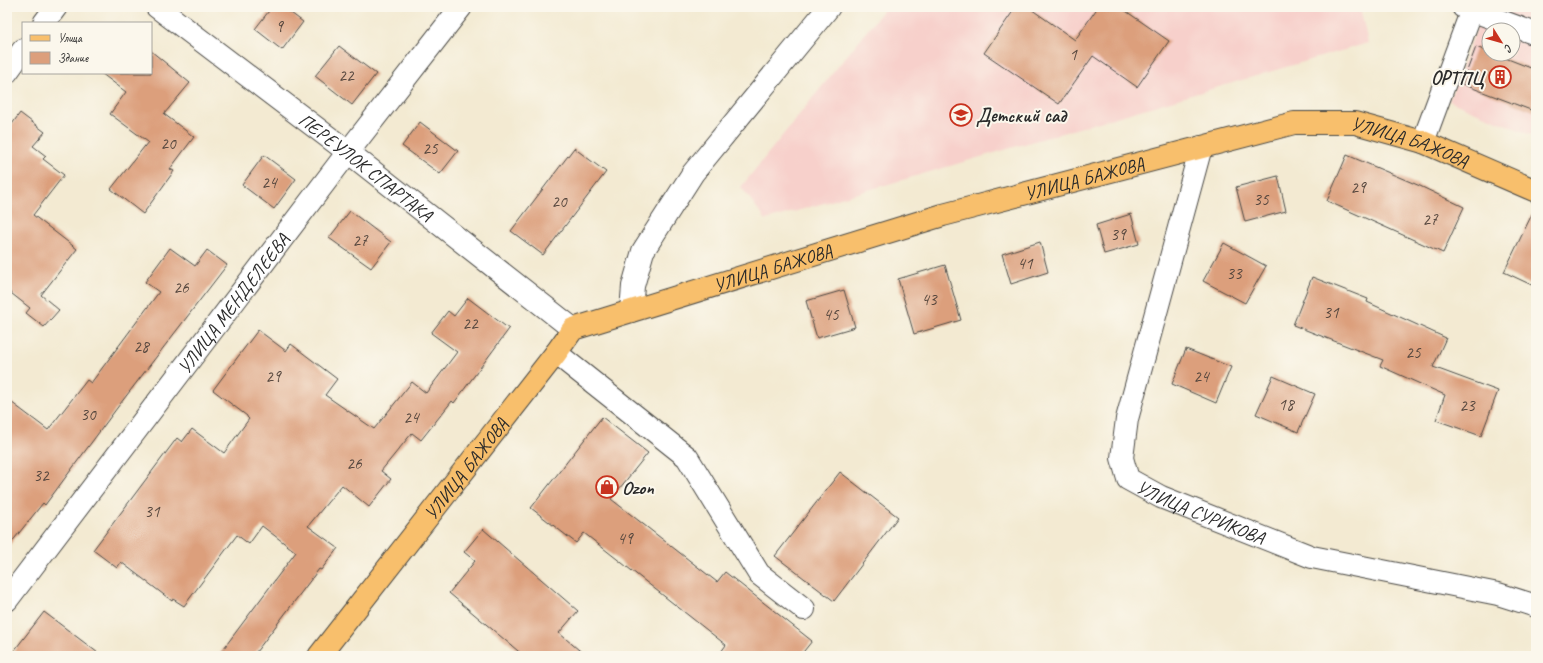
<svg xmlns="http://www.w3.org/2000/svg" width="1543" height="663" viewBox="0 0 1543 663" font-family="Caveat,sans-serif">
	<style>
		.built { fill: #f7d0cb; fill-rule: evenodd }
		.building { fill: #dc9f7c }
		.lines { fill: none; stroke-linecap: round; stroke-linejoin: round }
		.minor-casing { stroke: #494844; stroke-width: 24 }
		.major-casing { stroke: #494844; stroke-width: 24 }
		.minor { stroke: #fff; stroke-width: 22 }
		.major { stroke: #f8bf6c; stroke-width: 22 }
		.labels { text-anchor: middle; stroke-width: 4; stroke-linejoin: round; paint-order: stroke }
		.number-label { font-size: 17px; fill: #57483f }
		.poi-label { font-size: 19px; font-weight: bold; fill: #2b2b2b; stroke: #fbf7ec; text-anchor: start }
		.street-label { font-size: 19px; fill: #2b2b2b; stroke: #fbf7ec }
	</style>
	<rect width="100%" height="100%" fill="#fbf7ec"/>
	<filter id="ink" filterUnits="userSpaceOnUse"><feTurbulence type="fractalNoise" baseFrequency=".025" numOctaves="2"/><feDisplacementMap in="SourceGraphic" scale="8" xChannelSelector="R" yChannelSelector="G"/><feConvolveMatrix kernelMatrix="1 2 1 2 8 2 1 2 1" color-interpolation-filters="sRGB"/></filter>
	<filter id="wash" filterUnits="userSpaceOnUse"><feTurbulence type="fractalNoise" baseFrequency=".012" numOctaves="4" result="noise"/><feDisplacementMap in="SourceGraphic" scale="16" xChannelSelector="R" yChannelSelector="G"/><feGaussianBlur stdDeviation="0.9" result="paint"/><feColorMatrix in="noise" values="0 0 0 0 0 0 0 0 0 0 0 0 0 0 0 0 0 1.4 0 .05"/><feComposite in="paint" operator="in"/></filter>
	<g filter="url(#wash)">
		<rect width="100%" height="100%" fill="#f3ead2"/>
		<!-- built -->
		<path class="built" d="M886,7H1360L1368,43L766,220L741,187Z
			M1485,7H1536V137L1449,101ZM1489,30H1513V54H1489Z"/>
		<g id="blocks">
			<!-- building -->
			<path class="building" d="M272,7H283L303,22L282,50L255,29Z
				M1016,7H1028L1075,40L1098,7H1120L1169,41L1137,87L1093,56L1059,104L984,53Z
				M339,46L376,74L352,105L315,76Z
				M1476,47L1489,52V54H1495L1536,70V112L1462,84Z
				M151,51L190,83L164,114L194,137L170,169L174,171L143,214L111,189L148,142L110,114L126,92L101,73H151Z
				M20,113L45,132L33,146L46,156L43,159L64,175L33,215L77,249L41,295L59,310L44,327L26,313L30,308L7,290V131Z
				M420,122L458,151L440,174L402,146Z
				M574,148L606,172L543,255L511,231Z
				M264,155L296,179L274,209L242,185Z
				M1347,155L1420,186L1464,207L1443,253L1327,201Z
				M1278,176L1286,211L1245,222L1236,187Z
				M1536,206V287L1504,272Z
				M350,211L391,242L371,268L329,238Z
				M1131,214L1139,244L1104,254L1096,225Z
				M1040,242L1048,272L1011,284L1002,254Z
				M1224,243L1266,266L1245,303L1203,281Z
				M170,248L195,266L207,250L227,265L120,404L45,505L43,503L7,548V399L48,430L87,380L91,383L159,292L145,282Z
				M945,265L961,320L914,334L898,279Z
				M1312,277L1368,299L1367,302L1446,338L1433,367L1498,391L1481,436L1436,420L1445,395L1380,366L1383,360L1293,325Z
				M844,290L855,327L817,338L806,301Z
				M468,298L509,329L454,403L452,401L421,440L412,433L381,471L391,479L369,507L342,485L308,526L338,548L321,570L319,569L253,656H218L296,552L262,526L249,544L237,535L184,606L173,599L172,601L121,562L117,568L93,550L177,438L182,442L192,429L224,453L249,419L247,417V416L213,390L258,330L286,351L291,344L337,379L325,395L374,429L412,382L426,393L457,352L431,333L448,311L454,316Z
				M1186,349L1231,367L1216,403L1172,384Z
				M1273,376L1315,394L1298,432L1256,414Z
				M602,417L648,453L611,499L717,582L725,572L812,641L800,656H718L726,645L584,533L576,543L531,508Z
				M840,472L898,517L834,601L775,556Z
				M483,529L578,611L559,633L586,656H524L449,593L475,561L464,552Z
				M44,612L102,656H10Z"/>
		</g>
	</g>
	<g filter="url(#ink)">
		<use href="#blocks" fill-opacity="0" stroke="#494844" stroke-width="1"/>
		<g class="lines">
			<!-- minor casing -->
			<g class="minor-casing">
				<g id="minor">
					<path id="s1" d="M157,7L348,152L573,329"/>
					<path d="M1463,7L1536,34"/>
					<path d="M44,23L56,7"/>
					<path d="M7,72L23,50"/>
					<path d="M1423,142L1473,7"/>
					<path id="s2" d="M1201,147L1127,419L1122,458L1128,479L1161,497L1312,557L1498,594L1536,606"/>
					<path d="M631,311L633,286L643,251L693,173L829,7"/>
					<path d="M556,353L687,457L759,574L804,609"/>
					<path id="s3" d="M7,600L348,152L461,7"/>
				</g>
			</g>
			<!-- major casing -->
			<g class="major-casing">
				<g id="major">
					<path id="s4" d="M319,656L556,353L573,329L943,215L1294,123H1355L1423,142L1536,191"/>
				</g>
			</g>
			<!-- minor -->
			<use href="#minor" class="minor"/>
			<!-- major -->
			<use href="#major" class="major"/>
		</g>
	</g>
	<!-- icons -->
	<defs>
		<g id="building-ring" transform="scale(1.15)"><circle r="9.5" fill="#fbf7ec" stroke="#c8321e" stroke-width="1.5"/><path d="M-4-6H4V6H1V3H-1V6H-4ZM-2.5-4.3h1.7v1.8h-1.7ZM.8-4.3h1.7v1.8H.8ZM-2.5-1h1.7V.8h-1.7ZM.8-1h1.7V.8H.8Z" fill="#c8321e"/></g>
		<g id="school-ring" transform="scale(1.15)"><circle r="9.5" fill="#fbf7ec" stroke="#c8321e" stroke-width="1.5"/><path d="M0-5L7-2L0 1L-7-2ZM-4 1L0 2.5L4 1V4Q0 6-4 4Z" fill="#c8321e"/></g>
		<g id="shop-ring" transform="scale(1.15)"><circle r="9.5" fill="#fbf7ec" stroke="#c8321e" stroke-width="1.5"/><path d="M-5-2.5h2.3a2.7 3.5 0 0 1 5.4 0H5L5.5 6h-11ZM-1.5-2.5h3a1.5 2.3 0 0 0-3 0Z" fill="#c8321e"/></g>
	</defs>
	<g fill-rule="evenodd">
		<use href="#building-ring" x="1500" y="77"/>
		<use href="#school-ring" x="961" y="115"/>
		<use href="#shop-ring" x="607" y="487"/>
	</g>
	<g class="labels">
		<!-- number labels -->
		<g class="number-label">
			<text x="279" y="32">9</text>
			<text x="1073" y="60">1</text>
			<text x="346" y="81">22</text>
			<text x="168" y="149">20</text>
			<text x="430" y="154">25</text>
			<text x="269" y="188">24</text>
			<text x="1358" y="193">29</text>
			<text x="1261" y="205">35</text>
			<text x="559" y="207">20</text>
			<text x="1430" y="225">27</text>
			<text x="1118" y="240">39</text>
			<text x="360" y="246">27</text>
			<text x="1025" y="269">41</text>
			<text x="1234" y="279">33</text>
			<text x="181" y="293">26</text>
			<text x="929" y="305">43</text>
			<text x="1331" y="318">31</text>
			<text x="831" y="320">45</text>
			<text x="470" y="329">22</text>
			<text x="141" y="352">28</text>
			<text x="1413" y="358">25</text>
			<text x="273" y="382">29</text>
			<text x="1201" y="382">24</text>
			<text x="1286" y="410">18</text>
			<text x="1467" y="411">23</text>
			<text x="88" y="420">30</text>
			<text x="411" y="423">24</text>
			<text x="354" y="469">26</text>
			<text x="41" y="481">32</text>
			<text x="152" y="517">31</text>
			<text x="625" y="544">49</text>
		</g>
		<!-- poi labels -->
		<g class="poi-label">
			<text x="1484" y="84" text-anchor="end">ОРТПЦ</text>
			<text x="976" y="122">Детский сад</text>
			<text x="622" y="494">Ozon</text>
		</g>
		<!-- street labels -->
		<g class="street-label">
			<text dy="7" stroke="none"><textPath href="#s4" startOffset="1283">УЛИЦА БАЖОВА</textPath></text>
			<text dy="7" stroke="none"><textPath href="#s1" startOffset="263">ПЕРЕУЛОК СПАРТАКА</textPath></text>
			<text dy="7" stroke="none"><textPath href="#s4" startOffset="947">УЛИЦА БАЖОВА</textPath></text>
			<text dy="7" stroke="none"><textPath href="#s4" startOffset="623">УЛИЦА БАЖОВА</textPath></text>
			<text dy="7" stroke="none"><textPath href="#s3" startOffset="373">УЛИЦА МЕНДЕЛЕЕВА</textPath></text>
			<text dy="7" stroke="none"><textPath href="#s4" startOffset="238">УЛИЦА БАЖОВА</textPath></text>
			<text dy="7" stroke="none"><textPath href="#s2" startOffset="423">УЛИЦА СУРИКОВА</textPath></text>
		</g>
	</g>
	<!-- margin -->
	<rect width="1543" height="663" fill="none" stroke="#fbf7ec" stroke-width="24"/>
	<!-- legend -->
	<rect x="22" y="22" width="130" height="52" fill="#fbf7ec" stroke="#a8a59f"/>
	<rect x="30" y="35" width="20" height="6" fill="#f8bf6c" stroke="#a8a59f"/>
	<text x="58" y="42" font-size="12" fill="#2b2b2b">Улица</text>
	<rect x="30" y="52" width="20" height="12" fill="#dc9f7c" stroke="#a8a59f"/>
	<text x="58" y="62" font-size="12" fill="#2b2b2b">Здание</text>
	<!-- north arrow -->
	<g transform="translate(1501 42) rotate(127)"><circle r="19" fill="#fbf7ec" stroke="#a8a59f"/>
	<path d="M0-3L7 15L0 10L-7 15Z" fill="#c8321e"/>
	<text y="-6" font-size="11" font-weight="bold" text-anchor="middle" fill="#2b2b2b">С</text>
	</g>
</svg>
